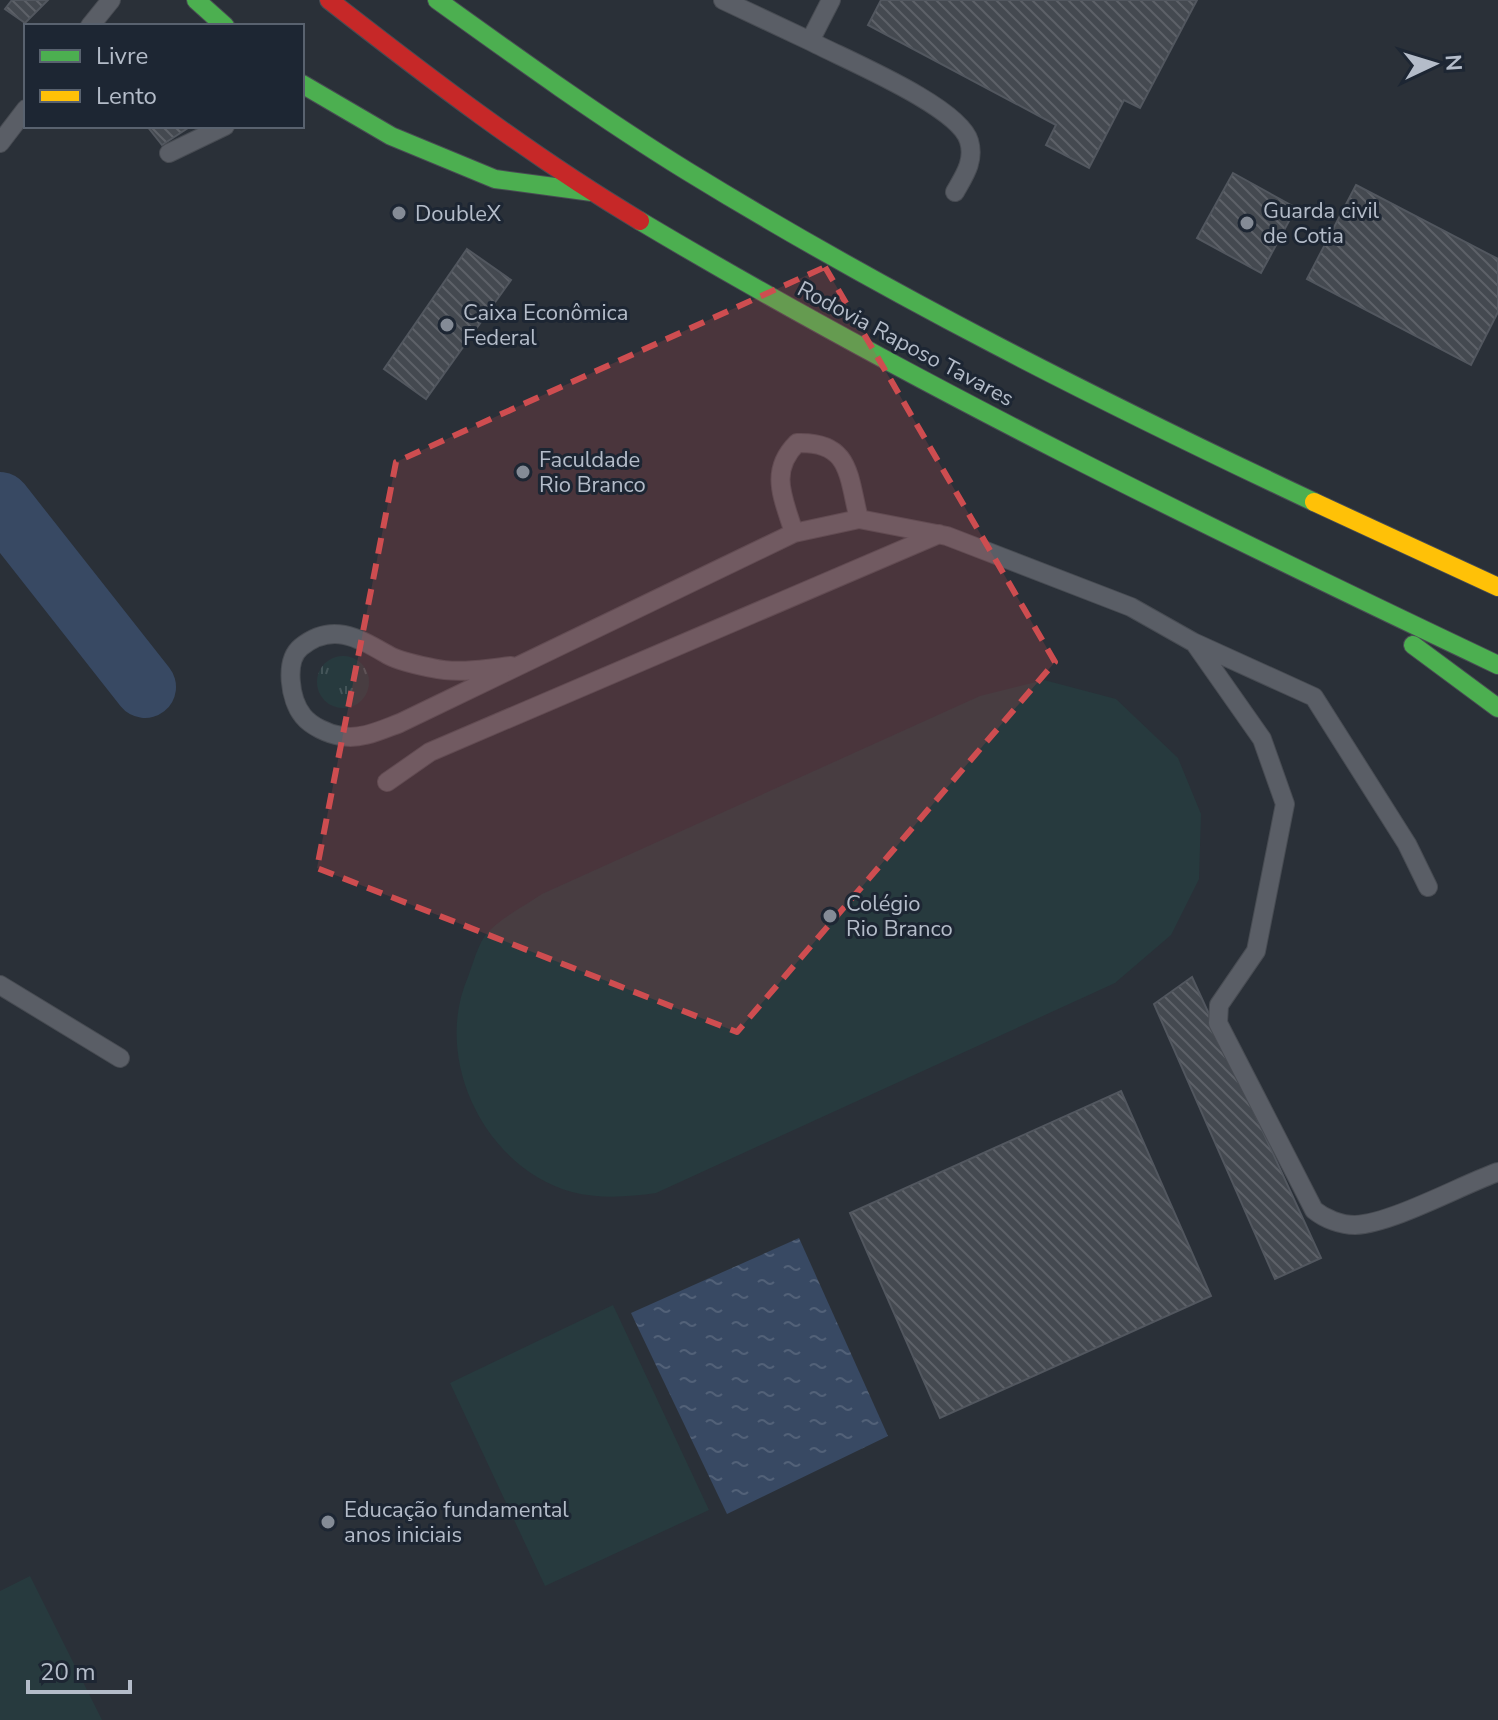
<svg xmlns="http://www.w3.org/2000/svg" width="1498" height="1720" viewBox="0 0 1498 1720" font-family="'Nunito Sans',sans-serif">
	<style>
		.grass { fill: url(#grass-tufts) }
		.pitch { fill: #273a3e }
		.water { fill: url(#water-ripples) }
		.lines { fill: none; stroke-linecap: round; stroke-linejoin: round }
		.river { stroke: #384963; stroke-width: 62 }
		.building { fill: url(#building-back-hatch); stroke: #52575f; stroke-width: 2 }
		.lane-casing { stroke: #484c53; stroke-width: 20 }
		.fast-casing { stroke: #484c53; stroke-width: 20 }
		.slow-casing { stroke: #484c53; stroke-width: 20 }
		.jam-casing { stroke: #484c53; stroke-width: 20 }
		.lane { stroke: #5a5e66; stroke-width: 18 }
		.fast { stroke: #4caf50; stroke-width: 18 }
		.slow { stroke: #ffc107; stroke-width: 18 }
		.jam { stroke: #c62828; stroke-width: 18 }
		.marked { fill: #ce4d50; fill-opacity: 0.2; stroke: #ce4d50; stroke-width: 6; stroke-dasharray: 16 10; stroke-linejoin: round }
		.poi-dot { fill: #848b96; stroke: #1d2633; stroke-width: 3 }
		.labels { text-anchor: middle; stroke-width: 6; stroke-linejoin: round; paint-order: stroke }
		.poi-label { font-size: 22px; fill: #b4bcc9; stroke: #1d2633; text-anchor: start }
		.street-label { font-size: 22px; fill: #b4bcc9; stroke: #1d2633 }
	</style>
	<defs>
		<pattern id="grass-tufts" width="24" height="20" patternUnits="userSpaceOnUse" patternTransform="scale(2)"><rect width="24" height="20" fill="#273a3e"/><path d="M3 7l-1-3M5 7V3M7 7l1-3M15 17l-1-3M17 17v-4M19 17l1-3" fill="none" stroke="#445559"/></pattern>
		<pattern id="water-ripples" width="26" height="14" patternUnits="userSpaceOnUse" patternTransform="scale(2)"><rect width="26" height="14" fill="#384963"/><path d="M2 4q2-2 4 0t4 0M15 11q2-2 4 0t4 0" fill="none" stroke="#526178"/></pattern>
		<pattern id="building-back-hatch" width="6" height="6" patternUnits="userSpaceOnUse" patternTransform="scale(2)"><rect width="6" height="6" fill="#444950"/><path d="M-1 5l2 2M0 0l6 6M5-1l2 2" fill="none" stroke="#5d6168"/></pattern>
	</defs>
	<rect width="100%" height="100%" fill="#2a3038"/>
	<!-- grass -->
	<path class="grass" d="M317 682a26 26 0 1 1 52 0a26 26 0 1 1-52 0Z"/>
	<!-- pitch -->
	<path class="pitch" d="M1044,680L1116,699L1178,758L1201,814L1199,879L1171,935L1115,983L656,1193C629,1197 599,1199 572,1192C485,1168 432,1059 468,977C473,964 478,943 488,932C502,917 525,906 542,894L980,696Z
		M613,1305L709,1510L545,1586L450,1383Z
		M30,1576L102,1720H0V1591Z"/>
	<!-- water -->
	<path class="water" d="M799,1238L888,1436L727,1514L631,1313Z"/>
	<g class="lines">
		<!-- river -->
		<path class="river" d="M0,503L145,687"/>
	</g>
	<!-- building -->
	<path class="building" d="M12,0H48L25,23L5,9Z
		M881,0H1197L1140,108L1124,100L1089,168L1046,145L1056,125L868,25Z
		M147,126H191L162,145Z
		M1233,173L1296,208L1261,273L1197,238Z
		M1356,185L1498,259V312L1471,365L1307,279Z
		M467,249L511,280L426,399L384,369Z
		M1192,977L1321,1258L1275,1279L1154,1004Z
		M1121,1091L1211,1296L940,1418L850,1213Z"/>
	<g class="lines">
		<!-- lane casing -->
		<g class="lane-casing">
			<path id="lane" d="M723,0L810,41L831,0
				M90,26L111,0
				M810,41C844,59 959,106 969,141C975,161 964,176 955,192
				M0,143L26,109
				M169,153L225,126
				M794,533C784,499 768,472 797,443C851,441 848,476 859,519
				M1196,645L1262,739L1285,804L1256,951L1219,1005L1218,1023L1314,1210C1325,1219 1341,1225 1355,1225C1393,1223 1459,1186 1498,1172
				M511,666C485,669 458,674 432,668C418,665 402,662 390,656C360,639 333,621 301,647C284,661 290,700 303,716C311,726 328,734 341,736C361,740 381,730 400,723L794,533L859,519L947,536L1131,607L1193,642L1314,697L1407,844L1428,887
				M387,782L430,752L939,534
				M0,985L120,1058"/>
		</g>
		<!-- fast casing -->
		<g class="fast-casing">
			<path id="fast" d="M196,0L225,26
				M437,0C519,59 601,118 687,171C889,295 1100,401 1314,502
				M302,84L391,136L495,179L592,192
				M640,221C917,386 1207,527 1498,665
				M1413,645L1498,708"/>
		</g>
		<!-- slow casing -->
		<g class="slow-casing">
			<path id="slow" d="M1314,502L1498,587"/>
		</g>
		<!-- jam casing -->
		<g class="jam-casing">
			<path id="jam" d="M329,0C429,78 531,156 640,221"/>
		</g>
		<!-- lane -->
		<use href="#lane" class="lane"/>
		<!-- fast -->
		<use href="#fast" class="fast"/>
		<!-- slow -->
		<use href="#slow" class="slow"/>
		<!-- jam -->
		<use href="#jam" class="jam"/>
	</g>
	<!-- marked area -->
	<path class="marked" d="M825,267L1055,662L737,1032L317,868L396,462Z"/>
	<!-- markers -->
	<g class="poi-dot">
		<circle cx="399" cy="213" r="8"/>
		<circle cx="1247" cy="223" r="8"/>
		<circle cx="447" cy="325" r="8"/>
		<circle cx="523" cy="472" r="8"/>
		<circle cx="830" cy="916" r="8"/>
		<circle cx="328" cy="1522" r="8"/>
	</g>
	<g class="labels">
		<!-- poi labels -->
		<g class="poi-label">
			<text x="1263" y="218">Guarda civil<tspan x="1263" dy="25">de Cotia</tspan></text>
			<text x="415" y="221">DoubleX</text>
			<text x="463" y="320">Caixa Econômica<tspan x="463" dy="25">Federal</tspan></text>
			<text x="539" y="467">Faculdade<tspan x="539" dy="25">Rio Branco</tspan></text>
			<text x="846" y="911">Colégio<tspan x="846" dy="25">Rio Branco</tspan></text>
			<text x="344" y="1517">Educação fundamental<tspan x="344" dy="25">anos iniciais</tspan></text>
		</g>
		<!-- street labels -->
		<g class="street-label">
			<text transform="translate(906 343) rotate(28)" y="8">Rodovia Raposo Tavares</text>
		</g>
	</g>
	<!-- legend -->
	<rect x="24" y="24" width="280" height="104" fill="#1d2633" stroke="#59626f" stroke-width="2"/>
	<rect x="40" y="50" width="40" height="12" fill="#4caf50" stroke="#59626f" stroke-width="2"/>
	<text x="96" y="64" font-size="24" fill="#b4bcc9">Livre</text>
	<rect x="40" y="90" width="40" height="12" fill="#ffc107" stroke="#59626f" stroke-width="2"/>
	<text x="96" y="104" font-size="24" fill="#b4bcc9">Lento</text>
	<!-- north arrow -->
	<g transform="translate(1434 64) rotate(86)" stroke="#1d2633" stroke-width="6" paint-order="stroke">
	<path d="M0-6L14 30L0 20L-14 30Z" fill="#b4bcc9"/>
	<text y="-12" font-size="22" font-weight="bold" text-anchor="middle" fill="#b4bcc9">N</text>
	</g>
	<!-- scale -->
	<path d="M28 1680v12h102v-12" fill="none" stroke="#b4bcc9" stroke-width="4"/>
	<text x="40" y="1680" font-size="24" fill="#b4bcc9" stroke="#1d2633" stroke-width="6" paint-order="stroke">20 m</text>
</svg>
